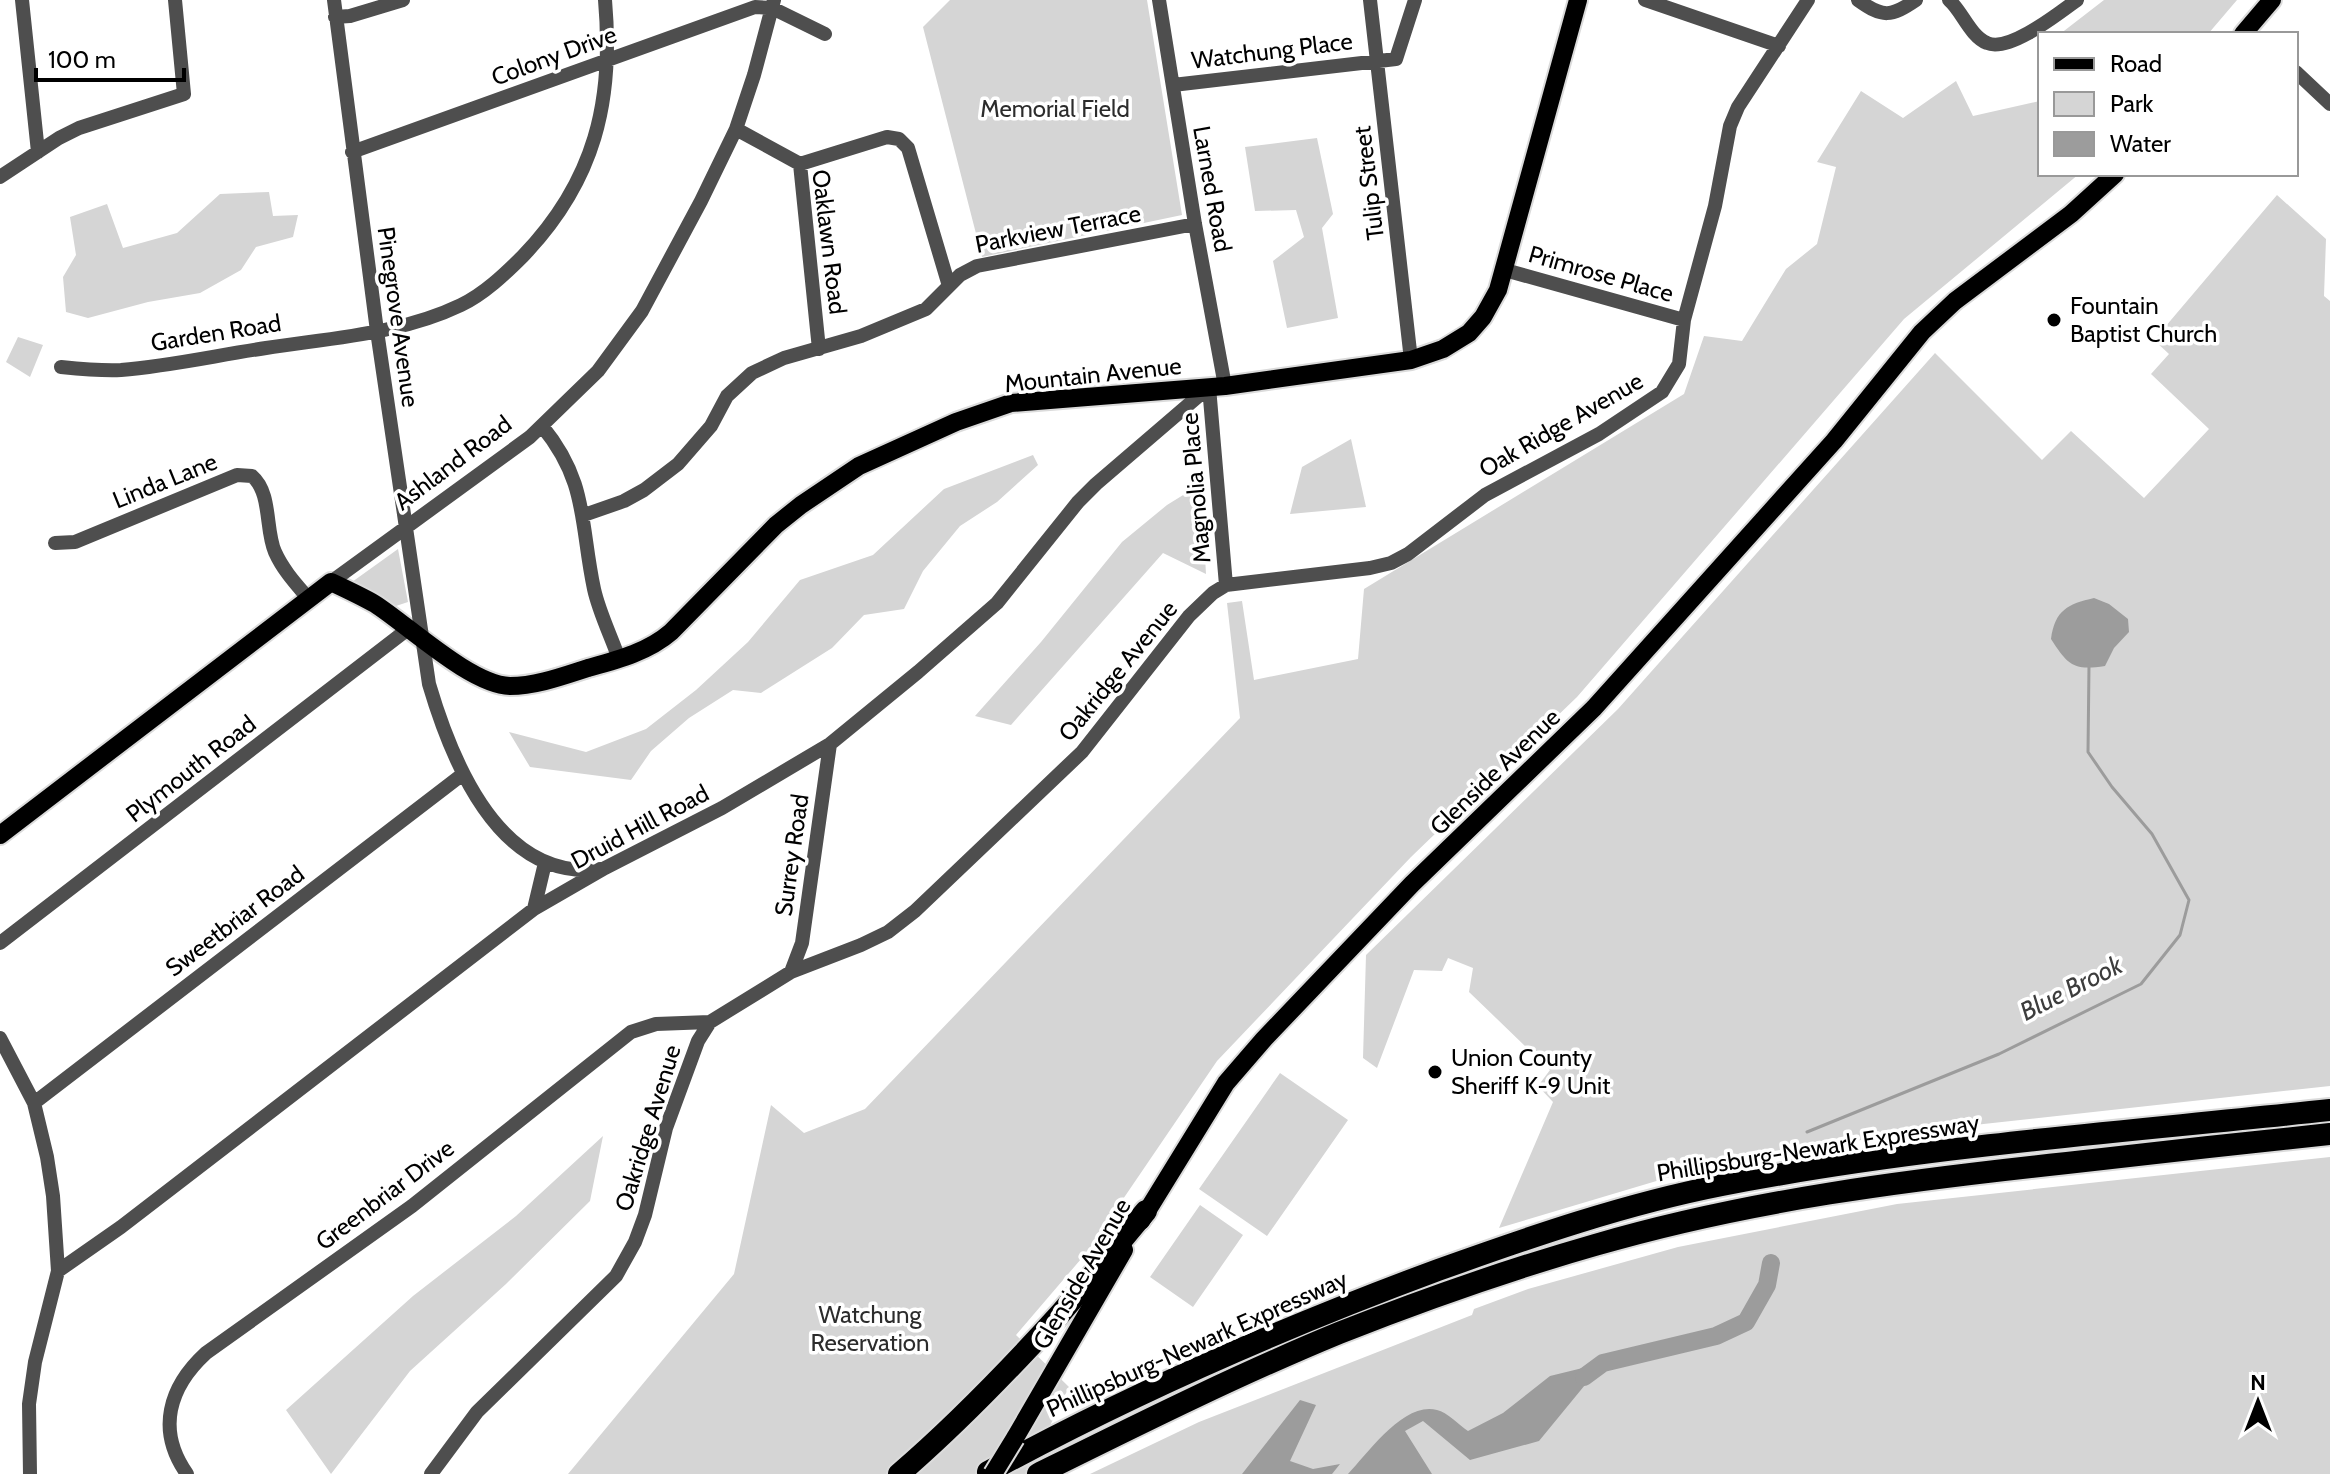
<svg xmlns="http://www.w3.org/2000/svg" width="2330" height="1474" viewBox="0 0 2330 1474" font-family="Cabin,sans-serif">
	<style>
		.green { fill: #d5d5d5 }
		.water { fill: #9c9c9c }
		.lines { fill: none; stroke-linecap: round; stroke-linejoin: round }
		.stream { stroke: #9c9c9c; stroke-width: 3 }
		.river { stroke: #9c9c9c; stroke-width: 18 }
		.major-casing { stroke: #dbdbdb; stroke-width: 22 }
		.highway-casing { stroke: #dbdbdb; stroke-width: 26 }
		.minor { stroke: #4e4e4e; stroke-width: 14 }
		.major { stroke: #000; stroke-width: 18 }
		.highway { stroke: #000; stroke-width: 22 }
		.major-bridge-casing { stroke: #dbdbdb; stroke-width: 22; stroke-linecap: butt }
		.major-bridge { stroke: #000; stroke-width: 18 }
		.poi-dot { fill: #000; stroke: #fff; stroke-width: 3 }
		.labels { text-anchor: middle; stroke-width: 7; stroke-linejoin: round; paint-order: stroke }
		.street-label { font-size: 24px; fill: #000; stroke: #fff }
		.park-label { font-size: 24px; fill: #2c2c2c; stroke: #fff }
		.poi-label { font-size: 24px; fill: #000; stroke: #fff; text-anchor: start }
		.water-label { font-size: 26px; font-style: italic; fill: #3d3d3d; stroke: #fff }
	</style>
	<rect width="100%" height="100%" fill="#fff"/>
	<!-- green -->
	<path class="green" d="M950,0H1147L1182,215L982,257L923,27Z
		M2104,0H2237L2208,34H2060Z
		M1956,81L1973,116L2040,101V174H2079L1904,319L1577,697L1411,857L1217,1061L1087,1252L1016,1335L1069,1387L1026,1474H568L734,1274L771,1105L804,1133L865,1109L1240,718L1227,603L1242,601L1254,680L1358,659L1364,589L1684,394L1704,336L1742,341L1786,269L1817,244L1836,167L1817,162L1861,91L1903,118Z
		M1317,138L1333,214L1322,228L1338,318L1287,328L1273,261L1304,237L1296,210L1255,211L1245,147Z
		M269,192L273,216L298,215L293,237L256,247L241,270L200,293L148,302L88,318L66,312L63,277L76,255L70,217L107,204L123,248L177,233L220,194Z
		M2277,195L2326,239L2324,296L2330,301V1086L1901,1133L1700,1168L1499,1228L1553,1102L1538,1086L1550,1070L1469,992L1473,968L1448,958L1442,971L1414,970L1377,1068L1363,1058L1366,955L1618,709L1935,353L2042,460L2071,431L2144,498L2209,429L2151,374L2169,354L2154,340Z
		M18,337L43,345L30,377L6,362Z
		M1351,439L1366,507L1290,514L1302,467Z
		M1033,455L1038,465L997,502L960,526L923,571L904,609L864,615L832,648L761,693L733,690L689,718L651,751L631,780L530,767L509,732L586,752L646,729L696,690L748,642L800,580L873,555L944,489Z
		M1201,484L1206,574L1163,553L1011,725L975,716L1041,642L1122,542L1167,505Z
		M398,549L408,602L396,606L352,582Z
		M1280,1073L1348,1120L1267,1236L1199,1189Z
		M603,1136L590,1201L506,1284L410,1371L331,1474L286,1410L413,1296L516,1216Z
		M2330,1157V1474H1090L1199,1422L1472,1315L1474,1309L1528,1289L1678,1247L1897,1204Z
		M1200,1205L1243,1235L1193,1307L1150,1277Z"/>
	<!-- water -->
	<path class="water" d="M2094,598L2109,604L2128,619L2129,632L2114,648L2105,666C2073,671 2068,665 2051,639C2055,610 2068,604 2094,598Z
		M1603,1363L1539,1441L1470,1460L1423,1421L1405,1431L1432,1474H1348C1368,1453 1404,1401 1437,1410C1447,1412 1459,1425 1468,1431L1503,1413L1550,1376Z
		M1300,1400L1316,1405L1290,1461L1313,1469L1340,1464L1332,1474H1242Z"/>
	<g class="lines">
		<!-- stream -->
		<path class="stream" d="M1807,1132L1999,1054L2141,984L2180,935L2189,900L2152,834L2112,787L2088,752L2089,665"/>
		<!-- river -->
		<path class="river" d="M1584,1377L1603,1363L1716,1336L1746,1322L1767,1285L1771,1263"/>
		<!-- major casing -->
		<g class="major-casing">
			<path id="major" d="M2243,34L2272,0
				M0,835L331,582C346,589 361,596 375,604C409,626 471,685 510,686C536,686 563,676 588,668C617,660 648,652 671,632L776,525L801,505L859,466L956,422L1011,403L1225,386L1411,360L1443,349L1469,333L1483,317L1498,290L1578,0
				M1141,1221L1226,1083L1264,1039L1412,884L1594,708L1834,441L1922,332L1955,301L2071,214L2115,174
				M1015,1438L1124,1250"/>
		</g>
		<!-- highway casing -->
		<g class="highway-casing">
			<path id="highway" d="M988,1472C1133,1393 1284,1327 1438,1270C1530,1237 1625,1204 1722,1185C1922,1146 2127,1132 2330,1110
				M899,1474C956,1425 1009,1370 1060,1314C1089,1281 1117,1245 1146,1211
				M1038,1474C1137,1425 1237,1375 1339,1333C1420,1301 1511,1269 1595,1245C1749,1200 1908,1180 2067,1163C2155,1153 2242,1143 2330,1134"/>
		</g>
		<!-- minor -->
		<path class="minor" d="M22,0L38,152
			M334,0L377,331L429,684C452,762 500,882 601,869
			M1159,0L1195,224L1225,386
			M1370,0L1411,360
			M1645,0L1779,46
			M1858,0C1883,18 1891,17 1916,0
			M1949,0C1962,11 1970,36 1987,43C2009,53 2059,13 2077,0
			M335,17L350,16L403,0
			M2296,72L2330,104
			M1173,85L1396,59L1415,0
			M736,129L800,164
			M352,152L755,7L772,8L825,34
			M800,164L887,137L899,139L908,148L949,286
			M800,164L819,349
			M0,177L59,138L79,128L184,94L175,0
			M1505,270L1684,320
			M61,367C81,369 102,371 121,370C170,366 218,355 266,348C331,338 401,334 461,305C484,294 505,274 523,256C595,181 614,101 605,0
			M1209,387L1226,585
			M542,426C588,482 580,523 594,589C599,612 611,636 619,659
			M584,515L624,501L644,490L678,464L711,426L727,396L752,373L784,358L861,336L926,309L960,275L977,266L1195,224
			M55,543L75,542L237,475L252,476C272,493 265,530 275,552C283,570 296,584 308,598
			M331,582L530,437L598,371L642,311L701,201L736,129L754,75L774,0
			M534,909L545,863
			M0,943L408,629
			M791,972L802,943L830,744
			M0,1038L34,1103L47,1157L53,1196L58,1271L35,1362L29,1404L30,1474
			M34,1103L463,774
			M58,1271L121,1227L534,909L605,868L722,808L830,744L918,672L997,603L1078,502L1096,484L1209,387
			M187,1474C156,1430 169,1387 206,1353L412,1206L631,1032L656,1024L710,1022
			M431,1474L477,1412L616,1276L635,1242L645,1215L666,1128L698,1041L710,1022L791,972L861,945L888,932L915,911L1082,752L1189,616L1213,593L1226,585L1370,568L1391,563L1408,554L1485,495L1599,434L1662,392L1679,364L1684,320L1715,206L1730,126L1738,107L1808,0"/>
		<!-- major -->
		<use href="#major" class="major"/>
		<!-- highway -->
		<use href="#highway" class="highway"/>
		<!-- major-bridge casing -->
		<g class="major-bridge-casing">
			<path id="major-bridge" d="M993,1474L1015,1438"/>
		</g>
		<!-- major-bridge -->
		<use href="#major-bridge" class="major-bridge"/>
	</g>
	<!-- markers -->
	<g class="poi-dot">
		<circle cx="2054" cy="320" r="8"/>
		<circle cx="1435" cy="1072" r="8"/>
	</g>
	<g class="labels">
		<!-- street labels -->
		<g class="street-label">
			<text transform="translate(1272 51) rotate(-7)" y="8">Watchung Place</text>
			<text transform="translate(554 56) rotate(-20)" y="8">Colony Drive</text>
			<text transform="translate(1369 183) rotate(-97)" y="8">Tulip Street</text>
			<text transform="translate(1212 189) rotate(80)" y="8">Larned Road</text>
			<text transform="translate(1058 229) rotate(-11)" y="8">Parkview Terrace</text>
			<text transform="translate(829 242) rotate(83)" y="8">Oaklawn Road</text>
			<text transform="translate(1601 274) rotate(16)" y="8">Primrose Place</text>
			<text transform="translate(398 317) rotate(82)" y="8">Pinegrove Avenue</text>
			<text transform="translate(216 333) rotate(-9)" y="8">Garden Road</text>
			<text transform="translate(1093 375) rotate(-6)" y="8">Mountain Avenue</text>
			<text transform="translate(1561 425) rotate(-30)" y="8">Oak Ridge Avenue</text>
			<text transform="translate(453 463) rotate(-37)" y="8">Ashland Road</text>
			<text transform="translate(165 481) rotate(-22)" y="8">Linda Lane</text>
			<text transform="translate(1196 488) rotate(-95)" y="8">Magnolia Place</text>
			<text transform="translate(1118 671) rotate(-51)" y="8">Oakridge Avenue</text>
			<text transform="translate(191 769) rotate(-38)" y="8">Plymouth Road</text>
			<text transform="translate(1495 772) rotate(-44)" y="8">Glenside Avenue</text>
			<text transform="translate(640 827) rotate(-28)" y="8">Druid Hill Road</text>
			<text transform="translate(792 855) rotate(-82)" y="8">Surrey Road</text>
			<text transform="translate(235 921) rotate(-37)" y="8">Sweetbriar Road</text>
			<text transform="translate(648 1128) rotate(-73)" y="8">Oakridge Avenue</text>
			<text transform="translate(1818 1148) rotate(-9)" y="8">Phillipsburg-Newark Expressway</text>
			<text transform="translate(385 1195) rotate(-37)" y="8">Greenbriar Drive</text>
			<text transform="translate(1082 1274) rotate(-60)" y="8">Glenside Avenue</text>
			<text transform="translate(1197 1344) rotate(-24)" y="8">Phillipsburg-Newark Expressway</text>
		</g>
		<!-- park labels -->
		<g class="park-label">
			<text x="1055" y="117">Memorial Field</text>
			<text x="870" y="1323">Watchung<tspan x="870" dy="28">Reservation</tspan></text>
		</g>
		<!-- poi labels -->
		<g class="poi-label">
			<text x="2070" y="314">Fountain<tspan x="2070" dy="28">Baptist Church</tspan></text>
			<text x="1451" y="1066">Union County<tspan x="1451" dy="28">Sheriff K-9 Unit</tspan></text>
		</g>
		<!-- water labels -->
		<g class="water-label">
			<text transform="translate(2071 988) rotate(-27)" y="9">Blue Brook</text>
		</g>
	</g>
	<!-- legend -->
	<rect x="2038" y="32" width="260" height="144" fill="#ffffff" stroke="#999999" stroke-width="2"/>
	<rect x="2054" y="58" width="40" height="12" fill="#000000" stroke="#999999" stroke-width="2"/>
	<text x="2110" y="72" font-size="24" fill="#000000">Road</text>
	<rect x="2054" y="92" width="40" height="24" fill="#d5d5d5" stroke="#999999" stroke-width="2"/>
	<text x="2110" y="112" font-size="24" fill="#000000">Park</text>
	<rect x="2054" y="132" width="40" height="24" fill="#9c9c9c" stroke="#999999" stroke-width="2"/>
	<text x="2110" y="152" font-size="24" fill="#000000">Water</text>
	<!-- north arrow -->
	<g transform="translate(2258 1402)" stroke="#ffffff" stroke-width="6" paint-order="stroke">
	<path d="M0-6L14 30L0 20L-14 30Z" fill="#000000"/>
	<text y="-12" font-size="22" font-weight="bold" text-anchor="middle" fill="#000000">N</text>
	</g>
	<!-- scale -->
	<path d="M36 68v12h148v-12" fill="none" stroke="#000000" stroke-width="4"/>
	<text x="48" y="68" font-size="24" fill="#000000" stroke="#ffffff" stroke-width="6" paint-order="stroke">100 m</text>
</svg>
